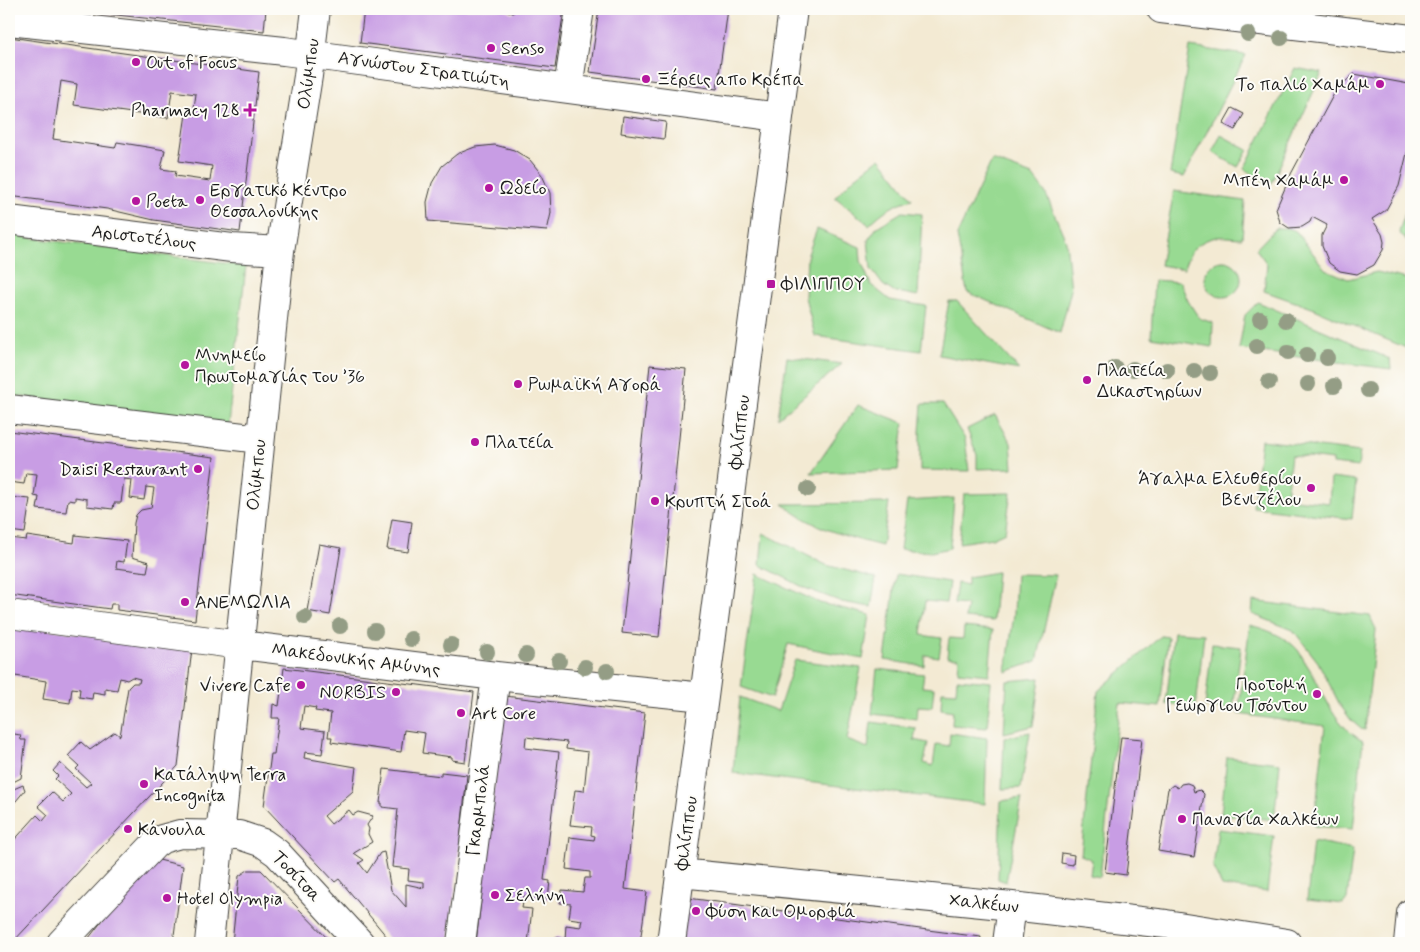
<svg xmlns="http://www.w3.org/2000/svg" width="1420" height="952" viewBox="0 0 1420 952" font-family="Mynerve,sans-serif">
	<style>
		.green { fill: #98da92; stroke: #5a7b57 }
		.building { fill: #c89de4; fill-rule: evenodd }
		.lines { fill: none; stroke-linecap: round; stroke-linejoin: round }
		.minor-casing { stroke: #3c3b37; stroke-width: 30 }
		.major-casing { stroke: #3c3b37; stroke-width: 30 }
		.minor { stroke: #fff; stroke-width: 28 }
		.major { stroke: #fff; stroke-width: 28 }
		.tree { fill: #949d85 }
		.poi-dot { fill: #b5179e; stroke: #fdfcf7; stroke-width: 2 }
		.labels { text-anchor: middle; stroke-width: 4; stroke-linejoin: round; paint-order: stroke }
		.poi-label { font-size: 18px; fill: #1c1c1c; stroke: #fdfcf7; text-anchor: start }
		.street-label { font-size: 18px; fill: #1c1c1c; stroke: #fdfcf7 }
	</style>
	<rect width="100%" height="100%" fill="#fdfcf7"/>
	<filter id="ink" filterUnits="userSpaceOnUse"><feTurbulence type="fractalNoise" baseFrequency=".02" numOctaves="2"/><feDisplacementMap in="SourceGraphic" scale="10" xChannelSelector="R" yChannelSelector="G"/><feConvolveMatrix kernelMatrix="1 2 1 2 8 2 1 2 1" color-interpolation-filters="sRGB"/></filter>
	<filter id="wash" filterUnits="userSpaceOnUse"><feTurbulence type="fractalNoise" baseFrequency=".0096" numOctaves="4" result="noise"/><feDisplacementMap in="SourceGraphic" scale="20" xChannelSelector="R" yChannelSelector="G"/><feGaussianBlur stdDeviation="1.12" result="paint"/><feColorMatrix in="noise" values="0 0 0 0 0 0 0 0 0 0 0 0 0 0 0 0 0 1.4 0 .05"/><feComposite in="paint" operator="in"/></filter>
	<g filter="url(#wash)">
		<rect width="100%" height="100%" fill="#f3ead3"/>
		<!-- green -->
		<path class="green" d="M1190,47L1246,55L1184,177L1170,174Z
			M1295,68L1322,73L1271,185L1244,169Z
			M1221,135L1248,150L1238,167L1212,152Z
			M880,158L912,199C893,205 883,211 869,225L835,197L854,178Z
			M992,160L1032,175L1045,192L1066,241L1071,290L1060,333L967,292L957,235Z
			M1174,191L1245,201L1242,238C1234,238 1225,236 1217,237C1199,240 1188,251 1184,269L1160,265Z
			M1411,193V247L1399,232Z
			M902,212L922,214L918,296L892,291L883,285L871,269L868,240L877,227Z
			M1276,228H1288L1296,231L1325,269L1348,279L1377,272L1411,280V350L1312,308L1264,291L1267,264L1256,249Z
			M817,229L860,247L861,261L871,285L890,300L926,306L921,351L815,336L805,297L807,257Z
			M9,235L246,266L228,424L9,395Z
			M1205 279a18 18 0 1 1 36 0a18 18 0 1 1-36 0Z
			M1154,280L1180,282L1188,301L1199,318L1213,323L1212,347L1151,337Z
			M949,301H957L1019,370L939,355Z
			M1258,302L1390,359L1391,369L1239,349L1245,315Z
			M787,357L842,364L778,418Z
			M922,404H943L965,439L969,471L920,470V432Z
			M858,405L904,423L898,470L811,473Z
			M995,415L1011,443L1013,468L977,469V455L967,429Z
			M1261,440L1360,452L1358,467L1333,464V460L1291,455L1286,498L1329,503L1331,478L1356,481L1352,519L1253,507Z
			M1011,493L1005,532L992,538L959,543L964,494Z
			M954,498L950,548L931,552L900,549L907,501Z
			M889,503L882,546C847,537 812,528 783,504Z
			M763,533L826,565L876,578L871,607L842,602L805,588L760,565Z
			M997,572L993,621L965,618L967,605L954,604L957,583L968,585V577Z
			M757,574L820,603L870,615L863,659L788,644L772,698L741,687Z
			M896,574L949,582L946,603L925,601L921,635L942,638L939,657L925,655L924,666L885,660Z
			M1016,574L1056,575L1037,661L1006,672L1014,614Z
			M1253,601L1370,616L1376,630L1365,730L1361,729L1351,720L1340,705L1318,662L1293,630L1252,614Z
			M1250,625C1265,629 1282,635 1294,646C1299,650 1302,657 1305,662C1324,689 1331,724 1363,741L1353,829L1314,826L1325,726L1238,714Z
			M964,627L993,630L989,675L958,672L959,658L947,657L949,638L963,639Z
			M1174,632L1204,634L1196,708L1166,704Z
			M1161,636L1168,637L1160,707L1120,703L1100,877L1090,875L1092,860L1081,855L1098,691Z
			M1212,644L1241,647L1233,710L1205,707Z
			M795,660L861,668L847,740L868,748L871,722L916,728L914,740L928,743L924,763L933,766L936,744L949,746L950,733L987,738L985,804L733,773L740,697L778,711Z
			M877,669L924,674L922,687L934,688L932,707L918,706L917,719L872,714Z
			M1040,678L1033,726L1004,733L1007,681Z
			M957,679L991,682L987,728L952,725L953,711L941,709L942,691L956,692Z
			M1030,732L1021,788L1002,789L1004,738Z
			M1227,757L1280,763L1274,820L1221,814Z
			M1022,798L1006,882L998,879L1001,801Z
			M1218,829L1274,836L1267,892L1222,886L1213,868Z
			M1313,841L1353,849L1347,899L1343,904L1307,900Z"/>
		<g id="blocks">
			<!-- building -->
			<path class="building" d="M70,9H266L264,31L70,10Z
				M364,9H503L513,13L515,9H564L555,68L360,43Z
				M599,9H728L717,89L590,72Z
				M9,37L259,72L240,232L154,220L107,209L9,196ZM61,81L77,84L74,105L168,118L172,91L196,94L193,115L186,114L179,161L212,166L210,181L175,176L176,171L161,169L165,150L117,142L115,148L53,139Z
				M1354,74L1409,84L1411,105V137L1399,186L1386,210L1372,219L1382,234L1384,242L1383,250L1374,265L1357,274L1340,271L1329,263L1322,246V235L1327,225L1312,217L1310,222L1302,227L1289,228L1280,222L1276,209L1291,174L1336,90Z
				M1232,108L1244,114L1235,130L1223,124Z
				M623,116L666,122L664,139L621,133Z
				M495,145L514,150L530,160L542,175L550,193L551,213L547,231L428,221L427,202L432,183L442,166L457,154L475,147Z
				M650,365L686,369L659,637L622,633Z
				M9,431L214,457L195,620L117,610V604H111L110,609L9,595V538L26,540L27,536L74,543L75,535L127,541L124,562L117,561L116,568L147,572L149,562L132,557L134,523L136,515L141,510L151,508L154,488L146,487L144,500L130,498L132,480L124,479L121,503H114L113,509L87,506V499L75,497V501L68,500L66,512L37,509L39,497L34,496L37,474L26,473L24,484L9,482Z
				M9,497L30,499L25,533L9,531Z
				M392,519L412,522L408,552L387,549Z
				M319,544L341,548L330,615L307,611Z
				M9,624L192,649L178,766L12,943H9V846L37,815L43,821L48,815L38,806L52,792L63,802L71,794L55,779L58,776L53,771L60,763L86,787L91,783L76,769L79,766L68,756L81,742L90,750L115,732L120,736L128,688L133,683H139L140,679L132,677L127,680L120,678L117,690L105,688V694L93,692L92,699L79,697L80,689L72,688L70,703L43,699L46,681L9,675Z
				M284,668L474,692L465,762L452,760V757L422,753L425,733L404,730L401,752L331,742L332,737H328L331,713L315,711L316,708L304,706L301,728L325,731L322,754L305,752L304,758L356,767L353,791L324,816L331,824L349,810L353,815L358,812L373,816L367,825L369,829L368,834L372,842L354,853L364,860L359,863L367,873L380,853L384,852L391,890L406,907V884L424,888V882L408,880L409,869L392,867L398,809L382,807V803H380L384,769L441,776V772L467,775L449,943H392L339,879L335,882L264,806L271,754H274L279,718H272L273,704L279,706Z
				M505,696L645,713L625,889L647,892L640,943H554L555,937L565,939L566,925L581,927V924L582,920L569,918L571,904L560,903L562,890L583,892L585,878H590V872L566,869L570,837L594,840L595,836L591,835L592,827L570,825L575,790L584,791L588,752L566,749L567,742L526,737L525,748L559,752L544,880L550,881L548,899L524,896L522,908L532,909L528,943H476Z
				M9,733L20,735L21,740H26L21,778L13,782H9Z
				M1121,737L1142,739L1126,875L1105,872Z
				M1187,783L1192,785L1194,792L1200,790L1204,794L1194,857L1158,851L1168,789L1173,785L1178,788L1181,784Z
				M23,785L25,790L16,801L9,806V791Z
				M1062,853L1074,855L1073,865L1061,863Z
				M151,858L183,866L173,943H136V941L132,939L128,943H85Z
				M248,870H261L332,943H232L239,876Z
				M688,898L791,912L981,937L980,943H729L721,941V943H681Z
				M1027,939L1051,942V943H1026Z"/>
		</g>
	</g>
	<g filter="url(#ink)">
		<use href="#blocks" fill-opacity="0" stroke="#3c3b37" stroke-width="1"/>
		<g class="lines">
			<!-- minor casing -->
			<g class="minor-casing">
				<path id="minor" d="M1161,9L1411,39
					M9,21L284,51L779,117
					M568,88L580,9
					M9,220L232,248L280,251
					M9,409L260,439
					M9,614L240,645L496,676L704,697
					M680,873L1012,906L1166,924L1287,943
					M61,943L154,845L162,839L180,834L239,835L263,843L277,853L360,943
					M209,943L280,251L308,76L316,9
					M461,943L496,676
					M671,943L704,697L793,9
					M1007,943L1012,906"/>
			</g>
			<!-- major casing -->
			<g class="major-casing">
				<path id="major" d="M1408,943L1411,913"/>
			</g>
			<!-- minor -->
			<use href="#minor" class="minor"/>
			<!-- major -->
			<use href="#major" class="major"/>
		</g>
		<!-- trees -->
		<g class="tree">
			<circle cx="1248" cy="34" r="8"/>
			<circle cx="1281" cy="38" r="8"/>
			<circle cx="1260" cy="319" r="8"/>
			<circle cx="1286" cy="320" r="8"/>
			<circle cx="1257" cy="346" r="8"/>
			<circle cx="1288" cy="352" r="8"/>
			<circle cx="1307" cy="355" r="8"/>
			<circle cx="1327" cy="358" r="8"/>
			<circle cx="1115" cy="368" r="8"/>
			<circle cx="1133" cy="369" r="8"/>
			<circle cx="1167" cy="370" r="8"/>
			<circle cx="1194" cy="371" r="8"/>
			<circle cx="1210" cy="373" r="8"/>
			<circle cx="1269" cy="382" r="8"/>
			<circle cx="1308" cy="384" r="8"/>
			<circle cx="1334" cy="386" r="8"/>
			<circle cx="1368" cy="390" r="8"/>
			<circle cx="808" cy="489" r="8"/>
			<circle cx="305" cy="617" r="8"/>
			<circle cx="340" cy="626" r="8"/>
			<circle cx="375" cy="631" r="8"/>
			<circle cx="411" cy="639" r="8"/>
			<circle cx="451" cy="645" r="8"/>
			<circle cx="487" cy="652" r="8"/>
			<circle cx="526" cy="655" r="8"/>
			<circle cx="559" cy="661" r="8"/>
			<circle cx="585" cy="667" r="8"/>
			<circle cx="607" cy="671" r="8"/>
		</g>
	</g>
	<!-- markers -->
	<g class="poi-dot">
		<circle cx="491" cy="48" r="5"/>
		<circle cx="136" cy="62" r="5"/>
		<circle cx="646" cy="79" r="5"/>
		<circle cx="1380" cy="84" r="5"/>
		<path d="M247.5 102.5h5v5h5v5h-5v5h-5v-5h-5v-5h5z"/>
		<circle cx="1344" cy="180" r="5"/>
		<circle cx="489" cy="188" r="5"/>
		<circle cx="200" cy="200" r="5"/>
		<circle cx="136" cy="201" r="5"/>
		<rect x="766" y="279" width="10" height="10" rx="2.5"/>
		<circle cx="185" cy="365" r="5"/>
		<circle cx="1087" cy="380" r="5"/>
		<circle cx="518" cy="384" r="5"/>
		<circle cx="475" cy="442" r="5"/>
		<circle cx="198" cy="469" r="5"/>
		<circle cx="1311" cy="488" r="5"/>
		<circle cx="655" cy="501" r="5"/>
		<circle cx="185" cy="602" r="5"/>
		<circle cx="301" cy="685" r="5"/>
		<circle cx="396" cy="692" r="5"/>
		<circle cx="1317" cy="694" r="5"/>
		<circle cx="461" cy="713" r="5"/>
		<circle cx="144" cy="784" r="5"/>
		<circle cx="1182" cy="819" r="5"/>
		<circle cx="128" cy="829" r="5"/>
		<circle cx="495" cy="895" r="5"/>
		<circle cx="167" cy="898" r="5"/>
		<circle cx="696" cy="911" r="5"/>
	</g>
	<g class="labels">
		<!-- poi labels -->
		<g class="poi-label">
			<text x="501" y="54">Senso</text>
			<text x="146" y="68">Out of Focus</text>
			<text x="656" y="85">Ξέρεις απο Κρέπα</text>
			<text x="1370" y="90" text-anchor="end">Το παλιό Χαμάμ</text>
			<text x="240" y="116" text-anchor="end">Pharmacy 128</text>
			<text x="1334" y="186" text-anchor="end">Μπέη Χαμάμ</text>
			<text x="499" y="194">Ωδείο</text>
			<text x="210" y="196">Εργατικό Κέντρο<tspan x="210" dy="21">Θεσσαλονίκης</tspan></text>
			<text x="146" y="207">Poeta</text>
			<text x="781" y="290">ΦΙΛΙΠΠΟΥ</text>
			<text x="195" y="361">Μνημείο<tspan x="195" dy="21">Πρωτομαγιάς του ’36</tspan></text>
			<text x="1097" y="376">Πλατεία<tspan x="1097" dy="21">Δικαστηρίων</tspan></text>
			<text x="528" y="390">Ρωμαϊκή Αγορά</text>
			<text x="485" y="448">Πλατεία</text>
			<text x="188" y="475" text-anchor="end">Daisi Restaurant</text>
			<text x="1301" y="484" text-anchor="end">Άγαλμα Ελευθερίου<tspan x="1301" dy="21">Βενιζέλου</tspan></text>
			<text x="665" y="507">Κρυπτή Στοά</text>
			<text x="195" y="608">ΑΝΕΜΩΛΙΑ</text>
			<text x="1307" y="690" text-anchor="end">Προτομή<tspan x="1307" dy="21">Γεώργιου Τσόντου</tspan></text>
			<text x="291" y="691" text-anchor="end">Vivere Cafe</text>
			<text x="386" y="698" text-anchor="end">NORBIS</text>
			<text x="471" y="719">Art Core</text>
			<text x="154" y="780">Κατάληψη Terra<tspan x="154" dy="21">Incognita</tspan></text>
			<text x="1192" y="825">Παναγία Χαλκέων</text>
			<text x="138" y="835">Κάνουλα</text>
			<text x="505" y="901">Σελήνη</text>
			<text x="177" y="904">Hotel Olympia</text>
			<text x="706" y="917">Φύση και Ομορφιά</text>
		</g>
		<!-- street labels -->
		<g class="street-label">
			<text transform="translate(424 69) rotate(8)" y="6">Αγνώστου Στρατιώτη</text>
			<text transform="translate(308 74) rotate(-82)" y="6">Ολύμπου</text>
			<text transform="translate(144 237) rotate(7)" y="6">Αριστοτέλους</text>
			<text transform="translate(739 432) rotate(-83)" y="6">Φιλίππου</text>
			<text transform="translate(256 475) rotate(-84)" y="6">Ολύμπου</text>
			<text transform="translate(356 659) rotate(7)" y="6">Μακεδονικής Αμύνης</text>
			<text transform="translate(478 810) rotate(-83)" y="6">Γκαρμπολά</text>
			<text transform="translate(686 833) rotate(-82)" y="6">Φιλίππου</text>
			<text transform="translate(297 876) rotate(47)" y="6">Τοσίτσα</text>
			<text transform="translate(984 903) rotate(6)" y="6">Χαλκέων</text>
		</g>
	</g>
	<!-- margin -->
	<rect width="1420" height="952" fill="none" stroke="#fdfcf7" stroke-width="30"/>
</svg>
